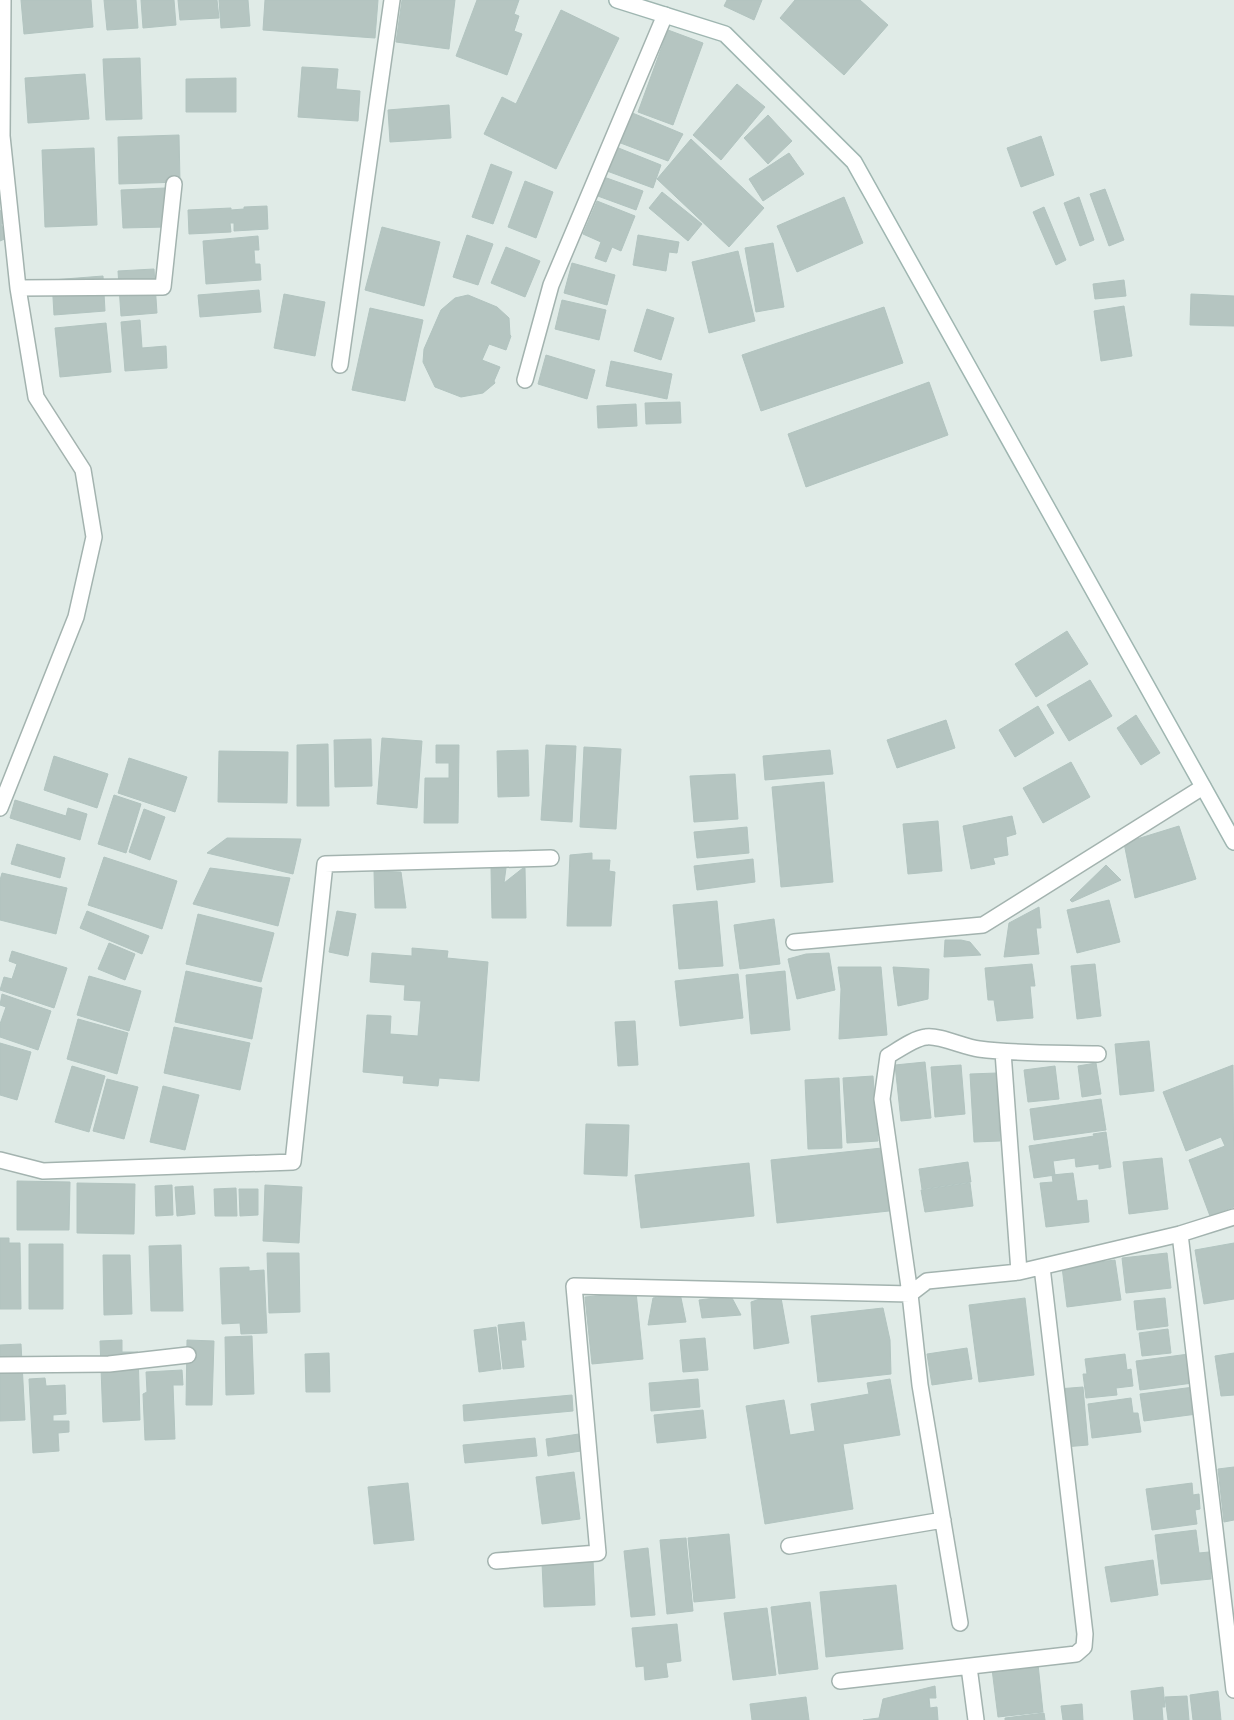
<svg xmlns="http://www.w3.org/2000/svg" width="1234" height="1720" viewBox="0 0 1234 1720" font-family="'Asap Condensed',sans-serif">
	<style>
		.building { fill: #b5c5c1; stroke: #b2c4c0 }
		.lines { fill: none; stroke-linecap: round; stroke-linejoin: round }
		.street-casing { stroke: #a3b3af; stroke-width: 18 }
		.secondary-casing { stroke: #9fb6b1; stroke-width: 18 }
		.street { stroke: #fff; stroke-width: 15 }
		.secondary { stroke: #fff; stroke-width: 15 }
	</style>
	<rect width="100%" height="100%" fill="#e0ebe7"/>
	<!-- building -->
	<path class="building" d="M21,0H91L93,27L24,34Z
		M104,0H136L138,28L107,30Z
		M141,0H174L176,25L143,28Z
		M178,0H217L219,18L180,20Z
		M219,0H248L250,26L221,28Z
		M265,0H378L375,38L263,30Z
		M402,0H455L449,49L396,42Z
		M477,0H519L514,14L519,16L514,31L522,34L507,75L456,56Z
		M727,0H762L754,20L724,6Z
		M795,0H860L888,25L844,75L780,18Z
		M561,10L619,38L556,169L484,134L502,97L516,104Z
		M668,30L703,43L673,125L638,112Z
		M140,58L142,119L106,120L103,59Z
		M302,67L338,69L336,89L360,91L358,121L298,117Z
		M85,74L89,119L28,123L25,78Z
		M236,78V112H186V79Z
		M737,84L765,107L721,160L693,135Z
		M449,105L451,138L390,142L388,110Z
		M630,112L683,134L668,161L618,142Z
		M768,115L792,141L768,164L744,138Z
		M179,135L180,182L119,184L118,137Z
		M1041,136L1054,175L1021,187L1007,148Z
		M691,139L764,208L729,247L657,179Z
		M616,147L661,165L653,188L607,171Z
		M94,148L97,225L45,227L42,150Z
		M789,153L804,174L763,201L749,179Z
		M491,164L512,172L493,224L472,217Z
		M601,176L643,191L636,210L595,195Z
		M525,181L553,192L536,238L508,227Z
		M165,188L166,227L123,228L121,190Z
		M1105,189L1124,240L1109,246L1090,194Z
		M662,192L702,224L688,241L649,208Z
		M844,197L863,243L797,272L777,226Z
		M1079,197L1094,240L1080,246L1064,203Z
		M597,201L635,216L621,251L612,247L606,262L595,258L601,242L583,234Z
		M267,206L268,229L234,231V223H230L231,232L189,234L188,210L231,208V210L244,209V207Z
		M1044,207L1066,260L1056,265L1033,212Z
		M0,210L5,222L1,224L7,238L0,241Z
		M382,227L440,242L424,306L365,290Z
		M467,235L493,244L478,285L453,277Z
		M638,235L679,242L677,253L669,252L666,271L633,265Z
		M258,236L259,250H254L255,264H260L261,280L206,284L203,241Z
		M773,243L784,307L756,312L745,248Z
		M506,247L540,261L525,297L491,283Z
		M738,251L755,321L709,333L692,262Z
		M572,263L615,275L607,305L564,293Z
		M154,269L157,313L121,316L118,271Z
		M103,276L105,311L54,315L52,280Z
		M1124,280L1126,296L1095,299L1093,284Z
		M259,290L261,312L200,317L198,295Z
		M284,294L325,302L315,356L274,348Z
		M1191,294L1234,296V326L1190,325Z
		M468,295L497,307L509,318L510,335L511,336L506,350L489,344L482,360L500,367L494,381L495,383L483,393L461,397L435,387L423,362L424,349L441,310L455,298Z
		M562,300L606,310L599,340L555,329Z
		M1124,306L1132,356L1101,361L1094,311Z
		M884,307L903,363L761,411L742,355Z
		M370,308L423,320L405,401L352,390Z
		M647,309L674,318L661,360L634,351Z
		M140,320L142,348L166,346L167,368L125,371L121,322Z
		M106,323L111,372L60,377L55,328Z
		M546,355L595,370L587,399L538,384Z
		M611,361L672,374L667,399L606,386Z
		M929,382L948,435L806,487L788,434Z
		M680,402L681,423L646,424L645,403Z
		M636,404L637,426L598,428L597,406Z
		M1067,631L1088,664L1036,697L1015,664Z
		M1090,680L1112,716L1069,741L1047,705Z
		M1038,706L1054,733L1015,757L999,730Z
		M1136,715L1160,753L1141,765L1117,728Z
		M946,720L955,748L897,768L887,740Z
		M382,738L422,741L417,808L377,804Z
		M371,739L372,786L335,787L334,740Z
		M328,744L329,806H297V745Z
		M436,745H459L458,823H424L425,778H449V763H436Z
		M546,745L576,746L572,822L541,820Z
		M584,747L621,749L616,829L580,827Z
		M528,750L529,796L498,797L497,751Z
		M830,750L833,774L765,780L763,756Z
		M219,751L288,752L287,803L218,802Z
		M54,756L108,774L97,808L44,790Z
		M129,758L187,777L175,812L118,793Z
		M1071,762L1090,797L1043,823L1023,788Z
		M735,774L738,819L694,822L690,776Z
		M824,782L833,882L781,887L772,787Z
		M114,795L141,804L126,853L98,844Z
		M15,800L66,816L68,808L87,814L80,840L10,818Z
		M144,809L165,817L150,860L129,852Z
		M1012,816L1016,834L1006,837L1008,855L993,858L995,864L971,869L963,826Z
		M938,821L942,871L908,874L903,824Z
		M1179,826L1196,879L1135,898L1124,843Z
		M747,827L749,853L697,858L694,832Z
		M227,838L301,839L293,874L207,853Z
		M17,844L65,858L60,878L11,864Z
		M592,853V860H610L609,871L615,872L611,926H567L570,855Z
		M104,857L177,881L162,929L88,905Z
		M753,859L755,882L697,890L694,866Z
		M1106,865L1121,880L1072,902L1070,900Z
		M210,868L290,878L278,926L193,904Z
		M491,868H506L504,883L523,868H525L526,918H492Z
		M374,871L401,872L406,908H375Z
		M2,873L67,888L56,934L0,920V880Z
		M1109,900L1120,942L1077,953L1067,910Z
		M717,901L723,966L679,969L673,905Z
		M1039,907L1041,928H1036L1039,954L1004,957L1009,923Z
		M87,911L149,936L142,954L80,928Z
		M337,911L356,914L348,956L329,952Z
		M198,914L274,933L261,982L186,964Z
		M774,919L780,964L740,969L734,925Z
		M945,940H961L970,942L981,955L944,957Z
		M109,943L135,954L125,980L98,969Z
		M412,948L448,951L447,958L488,962L479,1081L439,1078L438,1086L403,1083L404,1076L363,1072L367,1015L391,1016L390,1034L418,1036L421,1001L404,1000L405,985L370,982L372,953L412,956Z
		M12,951L67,968L54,1008L0,990L4,977L12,979L17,964L9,961Z
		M829,953L835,990L797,999L788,959L806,954Z
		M1032,964L1035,986H1030L1033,1018L997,1021L994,1000H988L985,968Z
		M1095,964L1101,1016L1077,1019L1071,966Z
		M838,967H881L887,1035L839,1039L841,989Z
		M893,967L929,969L928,999L898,1006Z
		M186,971L262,988L252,1039L175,1022Z
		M785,971L790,1030L751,1034L746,975Z
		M738,974L743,1018L680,1026L675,981Z
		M89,976L141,991L129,1031L77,1015Z
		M2,994L51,1011L38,1050L0,1037V1024L6,1007L0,1005Z
		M78,1019L128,1033L117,1074L67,1059Z
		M635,1021L638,1065L618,1066L615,1022Z
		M174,1027L250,1043L240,1090L164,1073Z
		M1149,1041L1154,1091L1120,1095L1115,1044Z
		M0,1043L31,1052L17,1100L0,1095Z
		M925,1062L931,1118L901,1121L895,1065Z
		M1096,1063L1101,1094L1082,1097L1078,1066Z
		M961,1065L965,1114L935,1117L931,1067Z
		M1233,1065L1234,1207L1210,1216L1189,1160L1225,1146L1221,1137L1186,1151L1163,1092Z
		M72,1066L105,1076L89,1132L55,1122Z
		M1055,1066L1059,1099L1028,1102L1024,1070Z
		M997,1073L1000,1141L974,1142L970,1074Z
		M873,1076L878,1141L847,1143L843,1078Z
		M839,1078L842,1148L808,1149L805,1080Z
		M107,1079L138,1087L124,1139L93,1131Z
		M163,1086L199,1095L185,1150L150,1142Z
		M1101,1099L1106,1130L1034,1140L1030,1109Z
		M586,1124L629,1125L627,1176L584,1174Z
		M1106,1132L1111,1167L1099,1169V1164L1076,1167L1075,1158L1053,1161L1055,1175L1034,1178L1029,1146L1094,1136L1093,1134Z
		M882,1148L889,1211L777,1223L771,1160Z
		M1162,1158L1168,1209L1129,1214L1123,1162Z
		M968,1162L971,1182L922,1189L919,1169Z
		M749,1163L754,1216L641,1228L635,1175Z
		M1073,1173L1077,1201L1087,1200L1089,1222L1046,1227L1040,1183L1053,1182L1052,1175Z
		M17,1181L70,1182L69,1230H17Z
		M77,1183L135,1184L134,1234L77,1233Z
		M970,1183L973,1206L925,1212L921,1190Z
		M172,1185L173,1215L156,1216L155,1186Z
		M265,1185L302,1187L299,1243L263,1241Z
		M193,1186L195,1214L177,1216L175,1187Z
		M236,1188L237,1216H215L214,1189Z
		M239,1189H258V1215L240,1216Z
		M0,1238H9V1243H20L21,1309H0Z
		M1234,1243V1299L1204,1304L1195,1250Z
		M29,1244H63V1309H29Z
		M181,1245L183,1311H151L149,1246Z
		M267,1253H299L300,1312L269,1313Z
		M1167,1253L1171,1288L1126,1293L1122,1258Z
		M103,1255H130L132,1314L104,1315Z
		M1115,1260L1121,1300L1067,1307L1062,1267Z
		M249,1267V1271L264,1270L267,1333L241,1334L240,1323L222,1324L220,1268Z
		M636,1292L643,1359L592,1364L585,1297Z
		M780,1292L789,1343L754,1349L751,1302Z
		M680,1293L686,1322L648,1325L653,1298Z
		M731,1296L741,1315L702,1318L699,1300Z
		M1025,1298L1034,1375L979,1382L969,1305Z
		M1165,1298L1168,1326L1137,1330L1134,1301Z
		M883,1308L890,1340L891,1374L818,1382L811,1316Z
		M524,1322L526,1340H521L524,1367L503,1369L498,1325Z
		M496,1327L501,1369L479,1372L474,1330Z
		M1168,1329L1171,1353L1142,1356L1139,1333Z
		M252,1336L254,1394L226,1395L225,1337Z
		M705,1338L708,1370L683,1372L680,1340Z
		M122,1340V1352H138L140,1420L103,1422L100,1341Z
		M187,1340L214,1341L212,1405H186Z
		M21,1344L25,1420L0,1421V1345Z
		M967,1348L972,1379L932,1385L927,1354Z
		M329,1353L330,1392H306L305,1354Z
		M1234,1353V1395L1221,1396L1215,1356Z
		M1125,1354L1127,1370L1131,1369L1133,1386L1116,1388L1117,1395L1086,1398L1083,1374H1087L1085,1359Z
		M1189,1354L1193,1383L1140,1390L1136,1361Z
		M182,1370L183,1385H173L175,1439L145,1440L143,1394L147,1392L146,1372Z
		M45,1378L46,1386L65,1385L66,1414L53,1415V1421H69V1432L58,1433L59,1451L33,1453L29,1379Z
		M698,1379L700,1407L651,1411L649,1383Z
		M890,1379L900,1435L843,1444L853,1509L765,1524L746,1406L784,1400L790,1435L815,1431L811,1404L869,1394L867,1383Z
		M1083,1387L1088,1445L1064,1447L1058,1389Z
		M1194,1387L1197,1414L1144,1421L1140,1394Z
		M572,1395L573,1411L464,1421L463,1405Z
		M1131,1398L1133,1413H1138L1141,1432L1092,1438L1088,1404Z
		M703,1410L706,1438L657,1443L654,1415Z
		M579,1434L581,1451L548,1456L546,1439Z
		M535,1438L537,1456L465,1463L463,1445Z
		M1234,1467V1520L1224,1522L1218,1469Z
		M574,1472L580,1519L542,1524L536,1477Z
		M408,1483L414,1540L374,1544L368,1487Z
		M1192,1483L1193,1495L1199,1494L1200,1509L1195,1510L1197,1524L1152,1530L1146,1489Z
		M1196,1530L1199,1553L1209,1552L1211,1579L1161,1584L1155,1535Z
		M729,1534L735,1598L694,1602L688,1538Z
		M686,1538L693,1611L667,1614L660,1540Z
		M648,1548L655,1615L631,1617L624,1551Z
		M593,1560L595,1605L544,1607L542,1563Z
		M1153,1560L1158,1595L1111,1602L1105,1567Z
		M896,1585L903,1649L826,1657L820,1592Z
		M810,1602L818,1669L779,1674L771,1607Z
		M767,1608L776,1675L733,1680L724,1613Z
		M677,1624L681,1661L666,1663L668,1677L645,1680L644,1666L636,1667L632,1628Z
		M1038,1664L1043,1712L998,1717L992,1669Z
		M935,1686L936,1698H929L930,1708L937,1707L938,1720H863L879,1718L883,1699Z
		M1163,1687L1165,1707H1162L1163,1720H1134L1131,1691Z
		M1218,1691L1221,1720H1193L1190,1695Z
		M1187,1696L1189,1720H1168L1165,1697Z
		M806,1697L809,1720H752L750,1704Z
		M1082,1704L1083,1720H1063L1061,1706Z
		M1044,1713L1045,1720H1005V1718Z"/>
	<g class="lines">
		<!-- street casing -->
		<g class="street-casing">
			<path id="street" d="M18,288L163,287L174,184
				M340,365L392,0
				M525,380L551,285L665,15
				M0,808L76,617L94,537L83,470L36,397L18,288L2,136L3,0
				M794,942L983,925L1203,787
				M1003,1052L1019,1272
				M0,1160L43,1171L293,1162L325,864L551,858
				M1180,1234L1234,1690
				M0,1365L109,1364L188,1355
				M789,1546L943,1520
				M496,1561L598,1553L574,1286L910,1294L927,1281L1019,1272L1180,1234L1234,1217
				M960,1623L920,1385L910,1294L882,1099L888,1056C898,1050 915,1038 926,1037C939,1035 964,1047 979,1049C1018,1054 1058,1053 1098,1054
				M969,1667L976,1720
				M840,1681L1076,1654L1084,1647L1085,1634L1042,1267"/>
		</g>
		<!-- secondary casing -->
		<g class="secondary-casing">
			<path id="secondary" d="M617,0L725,34L854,162L1234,842"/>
		</g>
		<!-- street -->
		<use href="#street" class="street"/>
		<!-- secondary -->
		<use href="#secondary" class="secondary"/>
	</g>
</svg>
